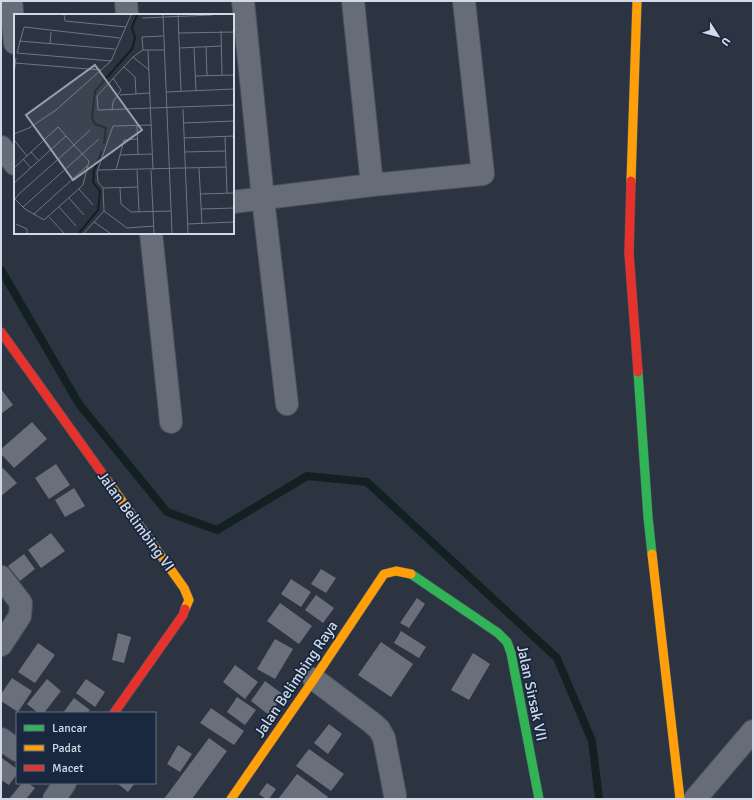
<svg xmlns="http://www.w3.org/2000/svg" width="754" height="800" viewBox="0 0 754 800" font-family="Signika,sans-serif">
	<style>
		.lines { fill: none; stroke-linecap: round; stroke-linejoin: round }
		.stream { stroke: #122021; stroke-width: 8 }
		.building { fill: #6b6e7b }
		.street-casing { stroke: #4a525e; stroke-width: 24 }
		.fast-casing { stroke: #4a525e; stroke-width: 10 }
		.slow-casing { stroke: #4a525e; stroke-width: 10 }
		.jam-casing { stroke: #4a525e; stroke-width: 10 }
		.street { stroke: #676d78; stroke-width: 22 }
		.fast { stroke: #30b455; stroke-width: 9 }
		.slow { stroke: #ff9f0a; stroke-width: 9 }
		.jam { stroke: #e5322d; stroke-width: 9 }
		.labels { text-anchor: middle; stroke-width: 4; stroke-linejoin: round; paint-order: stroke }
		.street-label { font-size: 15px; fill: #d0dae9; stroke: #1a283f }
		.inset-river { fill: none; stroke: #122021; stroke-width: 2 }
		.inset-road { fill: none; stroke: #6e7685; stroke-width: 1 }
		.view { fill: #97a0af; fill-opacity: 0.15; stroke: #97a0af; stroke-width: 2 }
		.inset-edge { fill: none; stroke: #d0dae9; stroke-width: 2 }
	</style>
	<rect width="100%" height="100%" fill="#2c3442"/>
	<g class="lines">
		<!-- stream -->
		<path class="stream" d="M1,270L79,404L167,512L217,530L307,476L367,482L557,658L592,741L599,799"/>
	</g>
	<!-- building -->
	<path class="building" d="M1,389L13,405L1,414Z
		M32,422L47,439L14,468L1,454V449Z
		M56,464L70,485L49,499L35,478Z
		M3,468L17,483L1,496V470Z
		M74,488L85,506L65,517L55,500Z
		M51,533L65,551L41,568L28,550Z
		M24,554L35,569L20,581L8,566Z
		M321,569L336,578L326,593L311,584Z
		M291,579L311,592L301,607L281,594Z
		M316,595L334,608L323,623L305,610Z
		M417,598L425,604L409,628L400,623Z
		M280,603L312,626L299,644L267,621Z
		M401,631L426,647L419,658L394,643Z
		M118,633L131,637L124,663L112,660Z
		M275,639L293,649L275,679L257,669Z
		M381,642L413,664L391,697L358,675Z
		M38,643L55,655L35,683L18,672Z
		M473,653L490,664L469,700L451,690Z
		M235,665L258,682L245,699L223,682Z
		M12,678L32,691L18,712L1,701V694Z
		M47,679L61,691L44,713H38L27,704Z
		M86,679L105,692L95,707L76,693Z
		M265,681L284,695L269,715L251,701Z
		M237,697L256,710L245,725L227,712Z
		M74,698L90,710L87,713H63Z
		M211,708L244,731L234,745L200,723Z
		M329,724L342,734L328,754L314,743Z
		M209,738L227,751L192,799H164Z
		M178,745L192,754L180,772L167,764Z
		M309,749L344,774L331,791L296,766Z
		M2,758L17,769V774L9,785L1,780Z
		M297,774L328,797L326,799H280L279,798Z
		M22,783H28L35,788L26,799H9Z
		M117,783H135L128,792Z
		M267,783L276,789L269,799H266L259,794Z"/>
	<g class="lines">
		<!-- street casing -->
		<g class="street-casing">
			<path id="street" d="M11,1L15,43
				M126,1L127,15
				M243,1L263,199L287,404
				M353,1L372,185
				M1,147L15,164
				M233,202L372,185L483,174L464,1
				M151,233L171,422
				M1,577L21,603L20,616L1,645
				M314,679L371,722L379,729L384,738L395,795V799
				M1,739L17,750
				M54,799L65,783
				M695,799L753,731"/>
		</g>
		<!-- fast casing -->
		<g class="fast-casing">
			<path id="fast" d="M638,372L648,517L652,554
				M411,574L498,633L507,642L511,653L539,799"/>
		</g>
		<!-- slow casing -->
		<g class="slow-casing">
			<path id="slow" d="M631,181L637,1
				M107,480L184,588L189,600L185,609
				M652,554L680,799
				M231,799L314,679L384,574L396,571L411,574"/>
		</g>
		<!-- jam casing -->
		<g class="jam-casing">
			<path id="jam" d="M631,181L629,253L638,372
				M1,332L107,480
				M114,713L183,615L185,609"/>
		</g>
		<!-- street -->
		<use href="#street" class="street"/>
		<!-- fast -->
		<use href="#fast" class="fast"/>
		<!-- slow -->
		<use href="#slow" class="slow"/>
		<!-- jam -->
		<use href="#jam" class="jam"/>
	</g>
	<g class="labels">
		<!-- street labels -->
		<g class="street-label">
			<text transform="translate(136 521) rotate(54)" y="5">Jalan Belimbing VI</text>
			<text transform="translate(296 679) rotate(-56)" y="5">Jalan Belimbing Raya</text>
			<text transform="translate(532 693) rotate(78)" y="5">Jalan Sirsak VII</text>
		</g>
	</g>
	<!-- overview -->
	<g transform="translate(14 14)">
		<rect width="220" height="220" fill="#2c3442"/>
		<path class="inset-river" d="M90,130L92,114L81,110L78,104L81,77L118,35L121,24L118,13L123,1M65,219L84,196L86,177L79,168L80,156L88,137"/>
		<path class="inset-road" d="M50,1L51,7L112,13M149,1L158,219M164,1L167,77M128,4L198,1M207,17L208,61M165,19L220,18M5,27L101,35M36,30L37,18M192,32L193,62M180,33L182,77M165,34L207,32M129,36L128,23L149,22M134,36L139,156M150,36H129L119,43L83,82L84,96L220,91M119,43L135,56M97,47L3,39L10,13L106,24M1,49L87,56M110,53L121,63L122,80M0,60L2,44M181,62L220,61M152,78L220,75M106,81L136,79M169,95L174,219M98,96L99,88L107,76L99,64M169,109L220,107M123,111L124,141M0,120L15,114L42,96L97,47L117,1M211,123L213,179M170,124L220,122M0,126L13,142M17,138L25,147M170,138L212,137M106,141L138,140M9,145L17,154M0,154L44,113L60,131L75,147L69,171L30,206L11,195L1,185L5,180L60,131L76,116M185,154L188,210M84,156L212,153M102,156L110,126L123,125M123,156L125,198M137,156L140,219M0,169L52,122M89,174L84,168L83,158L99,112L138,111M106,174L107,190L117,198L157,197M65,175L79,191M186,180L220,179M55,184L70,201M9,193L85,125M45,193L62,212M187,195L220,194M90,197L89,174L124,173M90,197L113,214L140,212M20,200L73,152M35,203L50,219M80,208L96,219M2,210L13,215V219M173,210L220,208M70,219L90,197"/>
		<path class="view" d="M81,51L128,116L59,166L12,101Z"/>
		<rect width="220" height="220" class="inset-edge"/>
	</g>
	<!-- border -->
	<rect width="754" height="800" fill="none" stroke="#d0dae9" stroke-width="4"/>
	<!-- legend -->
	<rect x="16" y="712" width="140" height="72" fill="#1a283f" stroke="#636f83"/>
	<rect x="24" y="725" width="20" height="6" fill="#30b455" stroke="#636f83"/>
	<text x="52" y="732" font-size="12" fill="#d0dae9">Lancar</text>
	<rect x="24" y="745" width="20" height="6" fill="#ff9f0a" stroke="#636f83"/>
	<text x="52" y="752" font-size="12" fill="#d0dae9">Padat</text>
	<rect x="24" y="765" width="20" height="6" fill="#e5322d" stroke="#636f83"/>
	<text x="52" y="772" font-size="12" fill="#d0dae9">Macet</text>
	<!-- north arrow -->
	<g transform="translate(718 36) rotate(126)" stroke="#1a283f" stroke-width="3" paint-order="stroke">
	<path d="M0-3L7 15L0 10L-7 15Z" fill="#d0dae9"/>
	<text y="-6" font-size="11" font-weight="bold" text-anchor="middle" fill="#d0dae9">U</text>
	</g>
</svg>
